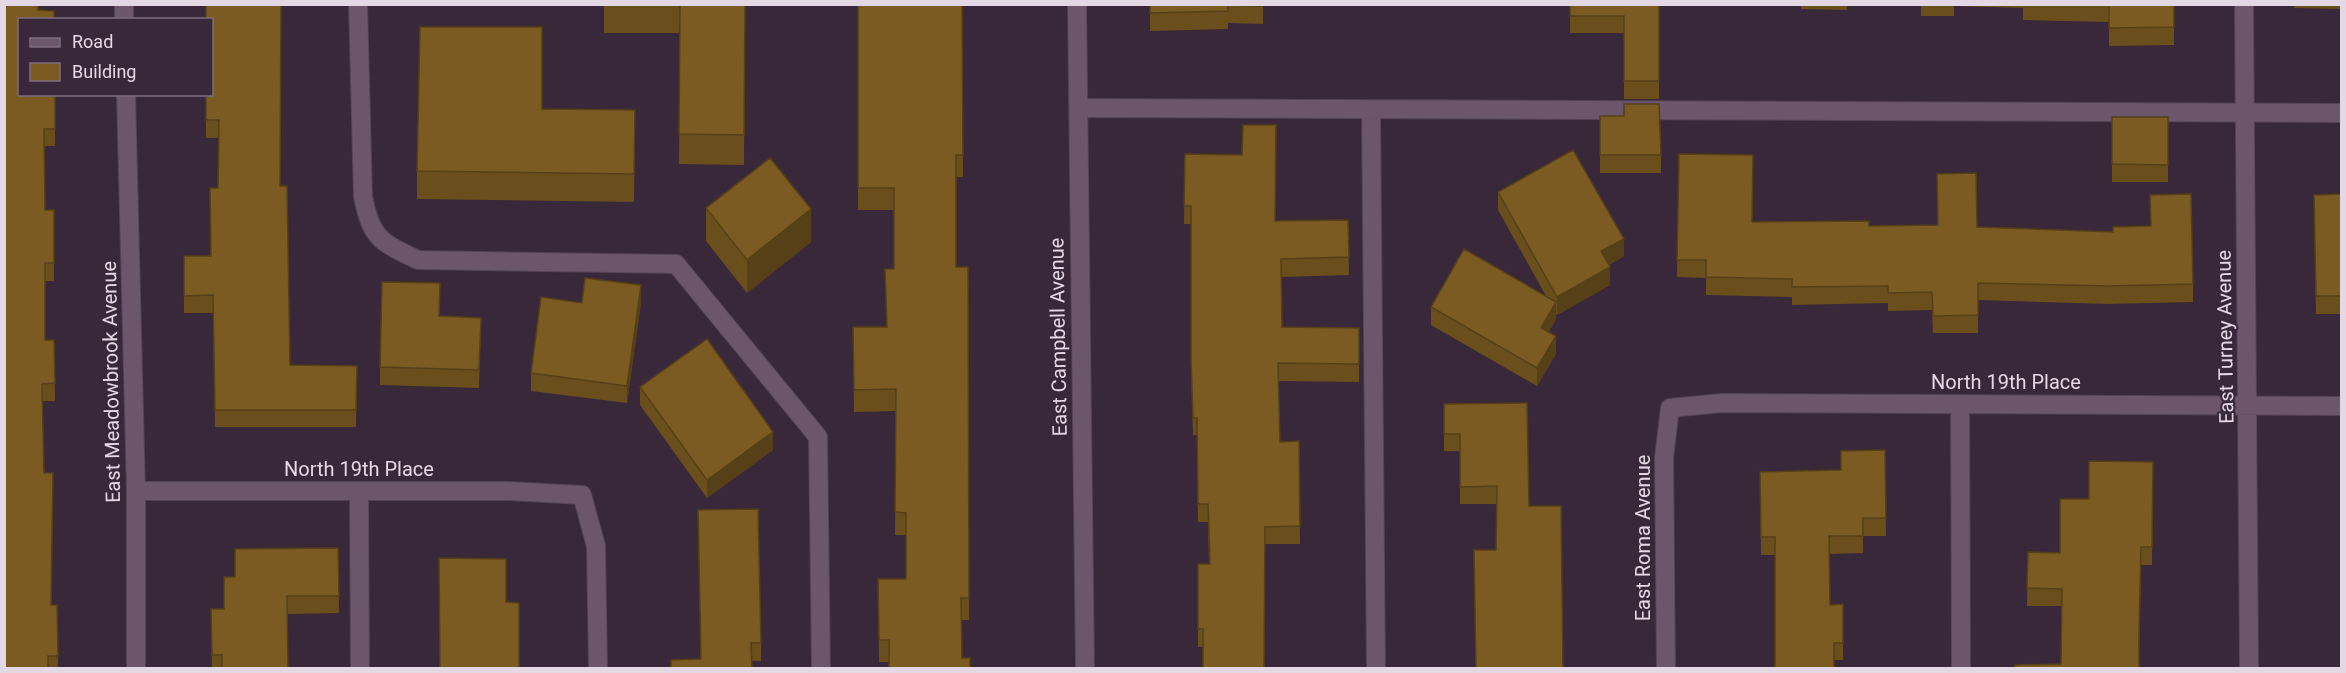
<svg xmlns="http://www.w3.org/2000/svg" width="2346" height="673" viewBox="0 0 2346 673" font-family="Roboto,sans-serif">
	<style>
		.lines { fill: none; stroke-linecap: round; stroke-linejoin: round }
		.service-casing { stroke: #534354; stroke-width: 20 }
		.minor-casing { stroke: #534354; stroke-width: 20 }
		.tertiary-casing { stroke: #534354; stroke-width: 20 }
		.service { stroke: #6b566c; stroke-width: 18 }
		.minor { stroke: #6b566c; stroke-width: 18 }
		.tertiary { stroke: #6b566c; stroke-width: 18 }
		.wall { fill: #6a4e1c }
		.shaded-wall { fill: #564017 }
		.building { fill: #7b5b21; stroke: #564017; stroke-width: 1.5 }
		.labels { text-anchor: middle; stroke-width: 4.5; stroke-linejoin: round; paint-order: stroke }
		.street-label { font-size: 20px; fill: #e5d8e5; stroke: #39273a }
	</style>
	<rect width="100%" height="100%" fill="#39273a"/>
	<g class="lines">
		<!-- service casing -->
		<g class="service-casing">
			<path id="service" d="M358,4L363,197C372,240 381,242 418,260L676,264L818,437L821,668
				M1079,108L2342,113
				M1371,110L1376,668
				M1960,405L1961,668
				M359,491L360,668"/>
		</g>
		<!-- minor casing -->
		<g class="minor-casing">
			<path id="minor" d="M124,4V20
				M2244,4L2249,668
				M126,94L136,491V668
				M136,491H508L582,495L596,546L598,668
				M1666,668L1664,458L1670,408L1722,403L2342,406"/>
		</g>
		<!-- tertiary casing -->
		<g class="tertiary-casing">
			<path id="tertiary" d="M1077,4L1085,668"/>
		</g>
		<!-- service -->
		<use href="#service" class="service"/>
		<!-- minor -->
		<use href="#minor" class="minor"/>
		<!-- tertiary -->
		<use href="#tertiary" class="tertiary"/>
	</g>
	<!-- wall -->
	<path class="wall" d="M604,4H745L744,165L679,164L680,33H604Z
		M858,4H962L963,177H956V267H968L969,620H962L889,662H879L878,579H906V535H895L896,411L854,412L853,327H887L885,269H894V210H858Z
		M1150,4H1289V5H1263V24L1228,23V29L1150,31Z
		M1570,4H1659V99H1624V33H1570Z
		M1781,4H1847V10L1801,9V5Z
		M1921,4H2174V45L2109,46V22L2023,20V8L1954,6V16H1921Z
		M2294,4H2342V9L2294,8Z
		M20,20L55,94V146H44L45,210H54V281H45V340H54L55,401H42L44,473L52,605H57L58,669H4Z
		M206,94L280,186L290,365L357,366L356,427H215L213,313H184V256H211L210,188H218L219,138H206Z
		M542,109L635,110L634,202L417,199V171Z
		M1600,116L1661,155V173H1600Z
		M2112,117H2168V182H2112Z
		M1185,154L1275,221L1348,220L1349,275L1281,277L1282,327L1359,328V382L1278,381L1280,442L1299,441L1300,544H1265L1203,647H1198V564H1209L1208,522H1198L1197,435H1193L1191,374V224H1184Z
		M1679,154L1752,222L1869,226L1977,227L2193,284V302L2108,304L1978,300V333H1933L1932,310L1888,311V303L1792,305V297L1706,295V278L1677,277Z
		M1498,192L1624,256L1609,265L1610,285L1557,315L1556,314V319L1549,332L1556,354L1537,386L1431,325V307L1546,296L1498,210Z
		M2342,194V314H2316L2314,195Z
		M706,208L811,242L747,293L706,241Z
		M440,301L439,316L481,318L479,388L380,385V367Z
		M582,303H641L627,403L531,391V373Z
		M640,387L773,450L707,498L640,405Z
		M1527,403L1497,504H1460V451H1444V404Z
		M1885,450L1886,536H1863V553L1829,554L1830,605L1843,604V660H1834L1775,555H1761L1760,472L1841,470Z
		M2153,462L2152,565H2141L2139,646L2061,664L2062,606H2027L2028,552L2060,553L2089,499Z
		M698,528L761,643V661L701,659Z
		M338,548L339,613L288,614V669H212L211,609H224L235,577Z"/>
	<!-- shaded-wall -->
	<path class="shaded-wall" d="M811,209V242L747,293V260Z
		M1624,239V256L1601,269V251Z
		M1610,267V285L1557,315V297Z
		M641,285V303L627,403V386Z
		M1556,302V319L1541,346V328Z
		M1556,336V354L1537,386V368Z
		M773,432V450L707,498V480Z"/>
	<!-- building -->
	<path class="building" d="M4,4H38V10L54,11V20H20V94H55V129H44L45,210H54V263H45V340H54L55,383L42,384L44,473H53L51,605H57L58,656H48V669H4Z
		M206,4H281L280,186H287L290,365L357,366L356,410H215L213,295L184,296V256H211L210,188H218L219,120H206V94H212V20H206Z
		M680,4H745L744,135L679,134Z
		M858,4H962L963,155H956V267H968L969,598H961L962,658H970V669H889V640H879L878,579H906V513L895,512L896,389L854,390L853,327H887L885,269H894V188H858Z
		M1150,4H1263V6L1228,5V11L1150,13Z
		M1570,4H1659V81H1624V16H1570Z
		M2109,4H2174V27L2109,28Z
		M420,27H542V109L635,110L634,174L417,171Z
		M1624,104H1659L1661,155H1600V116H1624Z
		M2112,117H2168V165L2112,164Z
		M1243,125H1276L1275,221L1348,220L1349,257L1281,259L1282,327L1359,328V364L1278,363L1280,442L1299,441L1300,526L1265,527L1264,669H1203V629H1198V564H1210L1208,504H1198L1197,418H1193L1191,357V206H1184L1185,154L1242,155Z
		M1573,150L1624,239L1601,251L1610,267L1557,297L1498,192Z
		M1679,154L1753,155L1752,222L1869,221V226L1938,225L1937,174L1976,173L1977,227L2113,232V227L2151,226L2150,195L2191,194L2193,284L2108,286L1978,283V315L1933,316L1932,292L1888,293V286L1792,287V279L1706,277V260H1677Z
		M770,158L811,209L747,260L706,208Z
		M2342,194V296H2316L2314,195Z
		M1464,249L1556,302L1541,328L1556,336L1537,368L1431,307Z
		M585,278L641,285L627,386L531,373L541,297L582,303Z
		M382,282L440,283L439,316L481,318L479,370L380,367Z
		M707,339L773,432L707,480L640,387Z
		M1527,403L1529,506H1561L1563,669H1476L1474,550H1496L1497,486L1460,487V434H1444V404Z
		M1885,450L1886,518H1863V536H1829L1830,605L1843,604V643H1834V669H1775V537H1761L1760,472L1841,470V451Z
		M2089,461L2153,462L2152,547H2141L2139,636V669H2015V665L2061,664L2062,589L2027,588L2028,552L2060,553V499H2089Z
		M758,509L761,643H751L752,669H671V660L701,659L698,510Z
		M338,548L339,596H287L288,669H222V655H212L211,609H224V577H235V549Z
		M439,558L506,559V602L519,603V669H440Z"/>
	<g class="labels">
		<!-- street labels -->
		<g class="street-label">
			<text transform="translate(1058 337) rotate(-91)" y="7">East Campbell Avenue</text>
			<text transform="translate(2225 337) rotate(-91)" y="7">East Turney Avenue</text>
			<text transform="translate(111 382) rotate(-91)" y="7">East Meadowbrook Avenue</text>
			<text x="2006" y="389">North 19th Place</text>
			<text x="359" y="476">North 19th Place</text>
			<text transform="translate(1643 538) rotate(-90)" y="7">East Roma Avenue</text>
		</g>
	</g>
	<!-- border -->
	<rect width="2346" height="673" fill="none" stroke="#e5d8e5" stroke-width="12"/>
	<!-- legend -->
	<rect x="18" y="18" width="195" height="78" fill="#39273a" stroke="#7e6e7e" stroke-width="1.5"/>
	<rect x="30" y="38" width="30" height="9" fill="#6b566c" stroke="#7e6e7e" stroke-width="1.5"/>
	<text x="72" y="48" font-size="18" fill="#e5d8e5">Road</text>
	<rect x="30" y="63" width="30" height="18" fill="#7b5b21" stroke="#7e6e7e" stroke-width="1.5"/>
	<text x="72" y="78" font-size="18" fill="#e5d8e5">Building</text>
</svg>
